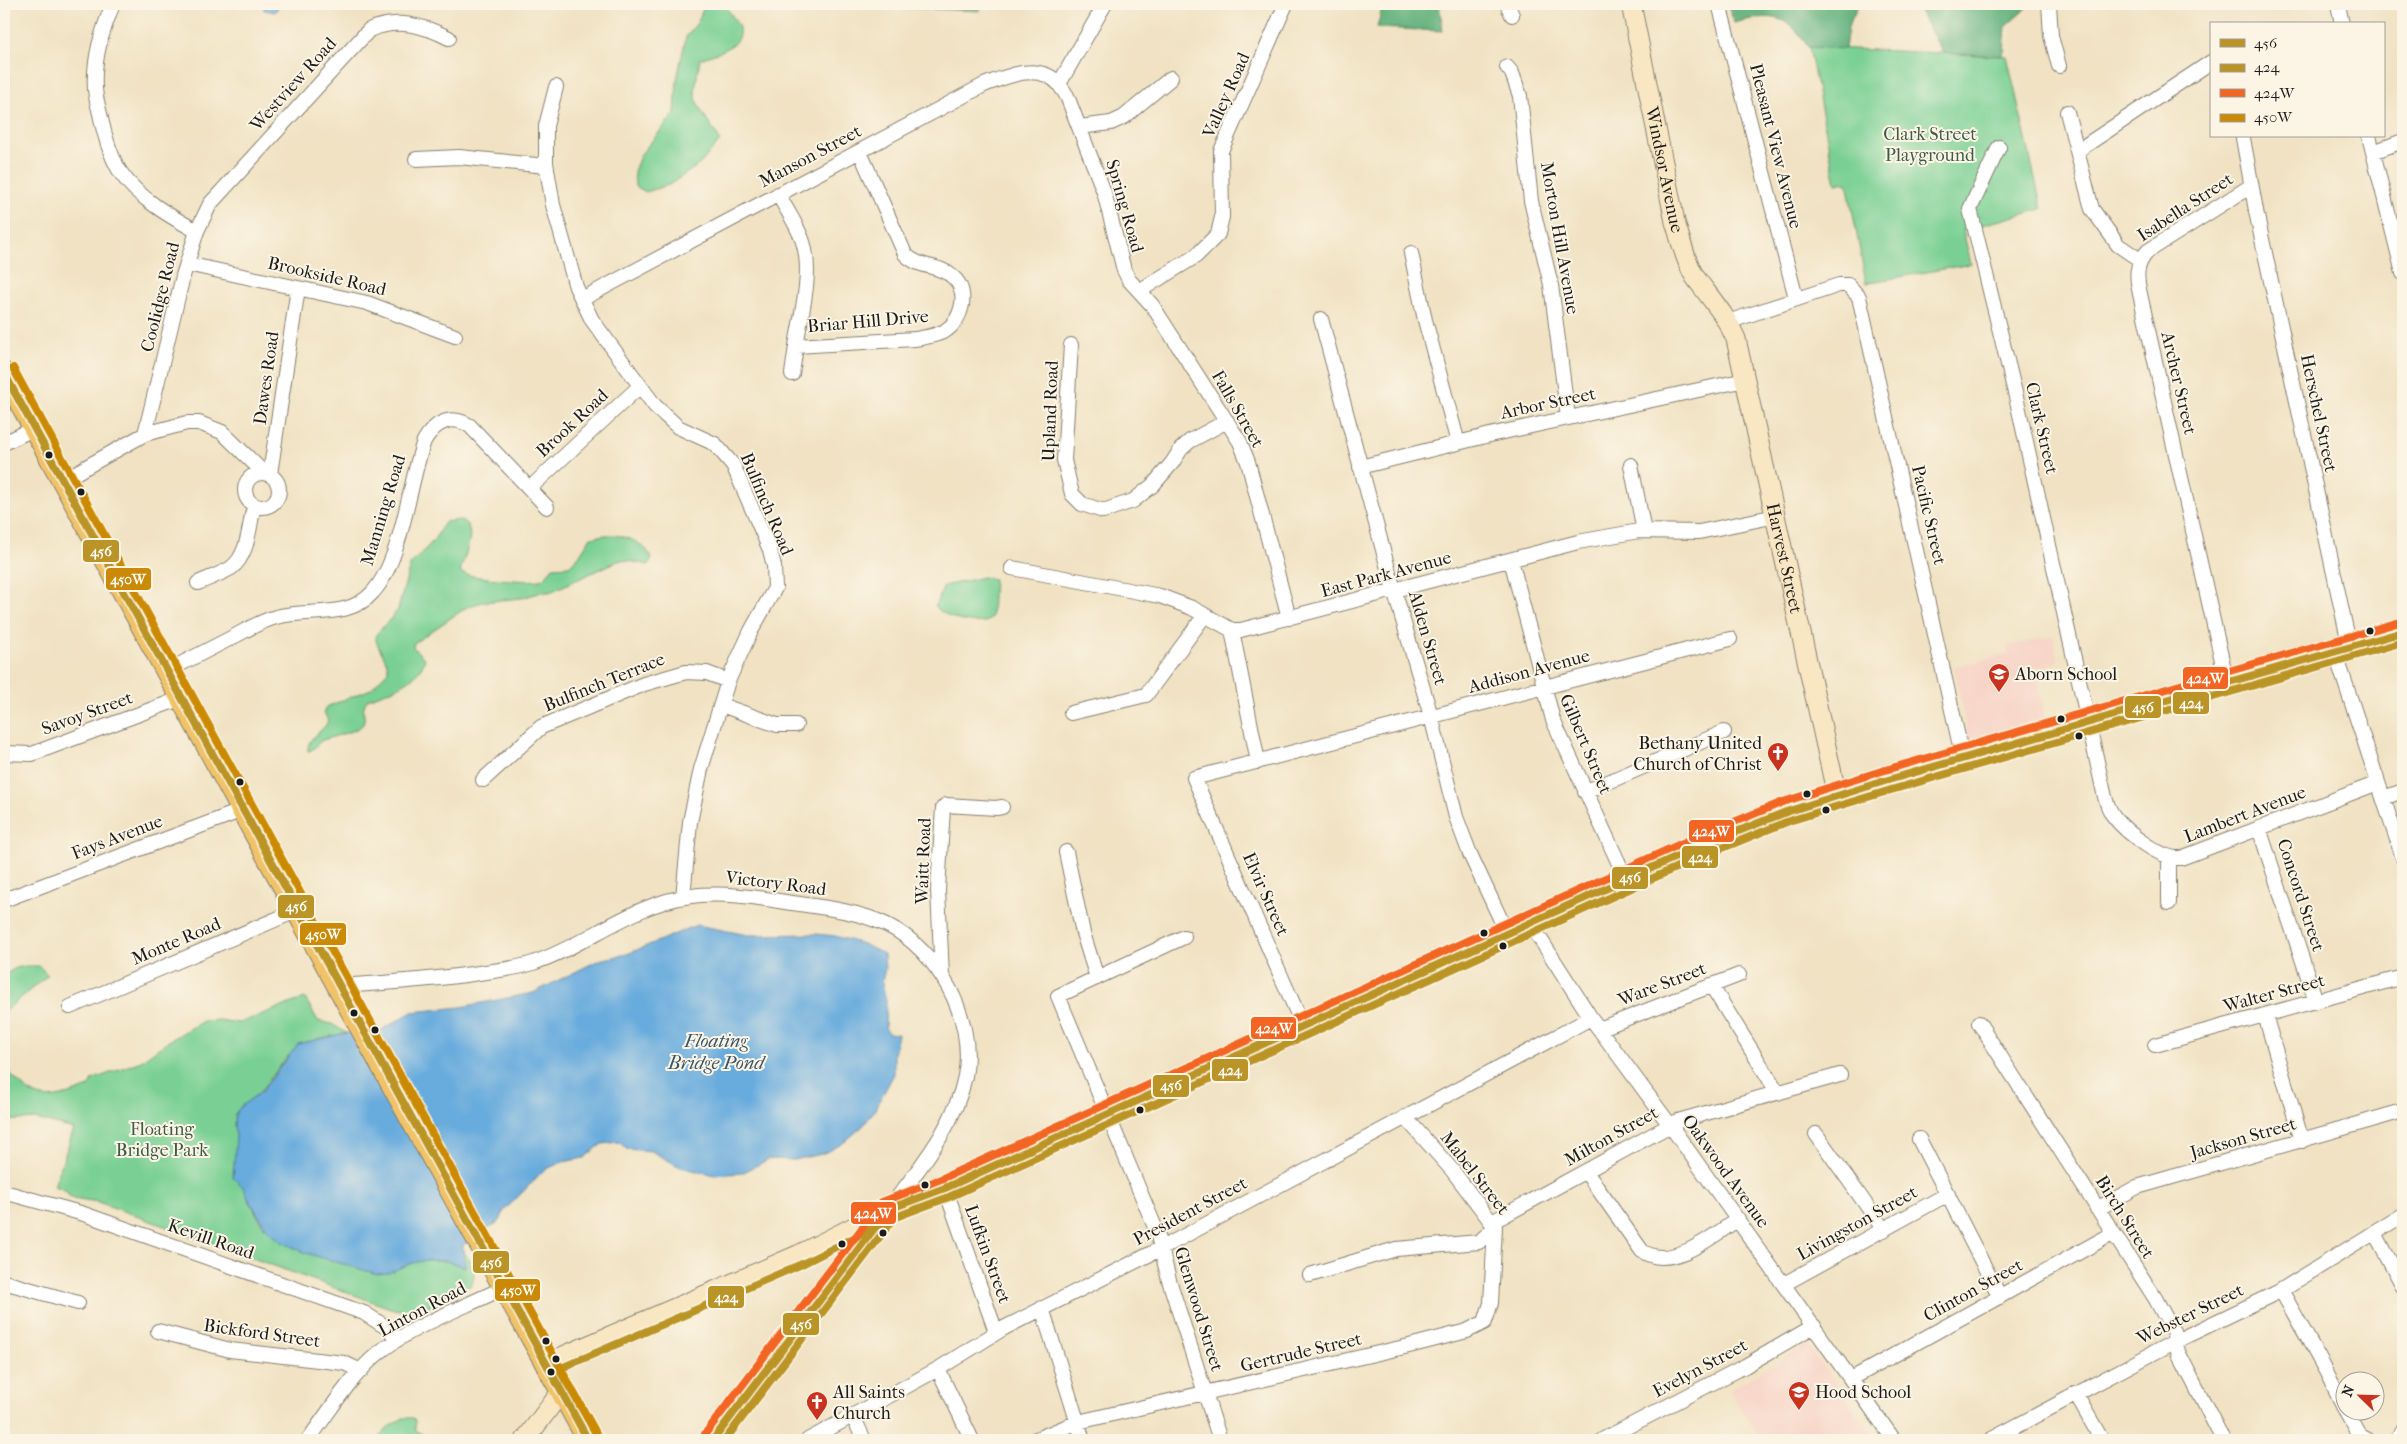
<svg xmlns="http://www.w3.org/2000/svg" width="2407" height="1444" viewBox="0 0 2407 1444" font-family="'IM FELL French Canon',serif">
	<style>
		.built { fill: #f6d2c4 }
		.green { fill: #7ad094; stroke: #4b7658 }
		.forest { fill: #63b27e; stroke: #40674d }
		.water { fill: #67abdd; stroke: #42647c }
		.lines { fill: none; stroke-linecap: round; stroke-linejoin: round }
		.street-casing { stroke: #867f70; stroke-width: 16 }
		.secondary-casing { stroke: #867f70; stroke-width: 21 }
		.primary-casing { stroke: #867f70; stroke-width: 23 }
		.street { stroke: #fff; stroke-width: 14 }
		.secondary { stroke: #f9e7c3; stroke-width: 19 }
		.primary { stroke: #f1c369; stroke-width: 21 }
		.bus-1-casing { stroke: #fcf5e5; stroke-width: 11 }
		.bus-2-casing { stroke: #fcf5e5; stroke-width: 11 }
		.bus-3-casing { stroke: #fcf5e5; stroke-width: 11 }
		.bus-4-casing { stroke: #fcf5e5; stroke-width: 11 }
		.bus-1 { stroke: #bb9427; stroke-width: 8 }
		.bus-2 { stroke: #bb9427; stroke-width: 8 }
		.bus-3 { stroke: #f26522; stroke-width: 8 }
		.bus-4 { stroke: #cb8a06; stroke-width: 8 }
		.bus-dot { fill: #1c1c1c; stroke: #fcf5e5; stroke-width: 2 }
		.labels { text-anchor: middle; stroke-width: 4; stroke-linejoin: round; paint-order: stroke }
		.street-label { font-size: 18px; fill: #1c1c1c; stroke: #fcf5e5 }
		.park-label { font-size: 18px; fill: #3d5b46; stroke: #fcf5e5 }
		.poi-label { font-size: 18px; fill: #1c1c1c; stroke: #fcf5e5; text-anchor: start }
		.water-label { font-size: 19px; font-style: italic; fill: #3a5569; stroke: #fcf5e5 }
		.line-badge { stroke: #fcf5e5; stroke-width: 2 }
		.badge-label { font-size: 14px; text-anchor: middle; font-weight: bold; fill: #fff }
	</style>
	<rect width="100%" height="100%" fill="#fcf5e5"/>
	<filter id="ink" filterUnits="userSpaceOnUse"><feTurbulence type="fractalNoise" baseFrequency=".02" numOctaves="2"/><feDisplacementMap in="SourceGraphic" scale="10" xChannelSelector="R" yChannelSelector="G"/><feConvolveMatrix kernelMatrix="1 2 1 2 8 2 1 2 1" color-interpolation-filters="sRGB"/></filter>
	<filter id="wash" filterUnits="userSpaceOnUse"><feTurbulence type="fractalNoise" baseFrequency=".0096" numOctaves="4" result="noise"/><feDisplacementMap in="SourceGraphic" scale="20" xChannelSelector="R" yChannelSelector="G"/><feGaussianBlur stdDeviation="1.12" result="paint"/><feColorMatrix in="noise" values="0 0 0 0 0 0 0 0 0 0 0 0 0 0 0 0 0 1.4 0 .05"/><feComposite in="paint" operator="in"/></filter>
	<g filter="url(#wash)">
		<rect width="100%" height="100%" fill="#f0e2c3"/>
		<!-- built -->
		<path class="built" d="M2053,636L2058,662L2034,668L2045,718L1969,740L1954,667L2008,654L2007,646Z
			M1808,1345L1834,1382L1877,1440H1755L1752,1436L1756,1433L1729,1390Z"/>
		<!-- green -->
		<path class="green" d="M724,4C728,11 737,21 739,28C743,47 716,53 700,59C699,68 693,91 696,98C700,113 713,126 720,141L700,164L669,185L646,192L635,186L634,171L641,154L675,113L677,79L686,37L697,23L705,5Z
			M1809,47L2007,56L2042,209L1963,230L1971,264L1866,283L1847,182L1836,184Z
			M459,520C481,525 463,558 460,572C466,578 529,582 539,580C547,578 548,573 553,567L569,566L579,556L591,537C597,537 602,535 607,535C624,534 645,543 652,558L649,565L623,560L618,561L550,592H542L522,598L482,602L467,607L414,643L413,647L425,659C417,684 390,690 368,699C359,709 367,716 363,724C359,731 331,737 323,740C317,742 316,750 308,751C307,736 323,733 328,721L324,712L326,707L371,689L388,671C389,660 377,649 375,636L398,610L410,565L434,540L445,522Z
			M983,577L994,579L992,616L988,621C973,626 946,619 935,606L944,586Z
			M26,966H39L48,975L4,1012V975L16,968Z
			M305,998L318,1021L332,1024L346,1033L317,1039L288,1056L257,1095L248,1198L262,1224L281,1241H457C464,1253 482,1273 470,1286C443,1301 422,1317 390,1308L98,1202L73,1198L68,1195L67,1191L54,1186L74,1129L35,1119L4,1121V1066C35,1103 44,1104 89,1087L92,1080L141,1061L167,1042L203,1021L219,1020L239,1023Z
			M403,1418H413L416,1421L415,1430L424,1435L427,1440H378L387,1428Z"/>
		<!-- forest -->
		<path class="forest" d="M821,4H983L980,11Z
			M1383,4H1439L1443,31L1377,28Z
			M1728,4H1859L1848,27L1845,49L1808,47C1787,12 1770,14 1734,23Z
			M1915,4H2031L2006,26L2004,52L2001,56L1943,53Z"/>
		<!-- water -->
		<path class="water" d="M263,4H276L278,8L275,12L264,10Z
			M697,925L748,935L817,934L835,936L863,944L884,954L885,969L882,981L886,1001L885,1028L889,1033L898,1034L894,1055V1074L874,1111L863,1126L842,1144L822,1154L794,1160L769,1159L742,1173L714,1175L680,1167L651,1151L626,1149L619,1142L602,1144L584,1158L563,1162L544,1170L504,1211L500,1221L463,1245L465,1267L446,1261L427,1260L412,1263L388,1273L377,1274L306,1253L280,1241L266,1228L248,1198L243,1187L233,1177L236,1136L234,1126L235,1114L241,1106L262,1091L298,1044L346,1033L381,1030L412,1012L461,1007L533,993L599,960L627,954Z"/>
	</g>
	<g filter="url(#ink)">
		<g class="lines">
			<!-- street casing -->
			<g class="street-casing">
				<path id="street" d="M113,4C102,31 93,59 95,89C96,101 100,112 102,123C106,140 111,158 121,173C138,198 171,217 197,231
					M1105,4L1059,84L1067,96L1104,192L1124,270L1129,280L1152,305L1240,442L1248,462L1289,618
					M1507,4L1512,15
					M1719,4L1796,298
					M2049,4L2051,36L2059,66
					M2338,4L2342,24
					M1507,67L1512,73L1520,96L1531,201L1551,285L1568,418
					M556,87L546,126V163L553,205L576,287L592,320L655,406L678,427L715,444L733,465L770,550L774,566L775,588L751,631L728,681L701,769L690,822L683,897
					M2067,112L2092,209L2118,245L2140,260
					M1079,127L1111,123L1124,117L1171,78
					M2369,136L2403,273
					M2243,138L2257,216L2350,648
					M1999,147L1970,209L2017,401L2104,793C2106,802 2109,811 2115,818C2127,833 2162,860 2181,858L2378,783
					M2077,151L2211,62
					M2373,152L2403,141
					M416,159L459,157L546,166
					M778,194C786,209 796,223 802,239C814,271 801,313 796,346L915,339C925,337 936,336 945,331C962,320 970,292 953,277C939,264 919,269 905,254L860,152
					M1411,253L1425,320L1458,443
					M187,264L367,303L455,336
					M1139,291L1196,256L1218,234L1222,217L1221,151L1286,4
					M582,299L984,85C1007,76 1039,62 1059,84
					M1321,319L1390,576L1431,716L1456,817L1470,854L1507,933
					M1728,322L1839,285H1848L1859,297L1963,759
					M1071,345L1064,460L1072,494L1082,504L1103,511L1133,501L1153,485L1172,463L1181,449L1190,441L1227,421
					M792,374L796,346
					M145,434L183,276L197,231L210,204L369,30C397,18 423,25 449,38
					M4,443L35,428
					M1631,465L1644,531
					M1360,467L1494,434L1745,380
					M245 490a17 17 0 1 1 34 0a17 17 0 1 1-34 0Z
					M270,474L298,288
					M63,480L145,434L187,423H199L222,432L264,473
					M530,488L640,386
					M1511,560L1553,720L1626,879
					M1012,568L1160,596L1192,608L1232,630H1241L1578,542L1639,531L1699,532L1776,516
					M198,583C209,578 221,574 231,568C249,555 249,525 254,506
					M1232,630L1258,762
					M2335,652L2403,858
					M167,671C190,659 212,648 235,636C248,629 261,621 276,617C308,608 349,620 373,592C402,560 409,483 424,441C435,422 451,414 470,426L547,507
					M2227,683L2140,294C2136,276 2135,265 2148,251L2251,186
					M721,705L777,725H796
					M1071,713L1146,695L1205,615
					M4,753L32,754L182,698
					M483,780L541,727L644,684L686,672L707,673L728,681
					M1585,792L1724,732
					M2383,798L2403,791
					M2259,828L2316,1001
					M1066,852L1083,933L1097,978
					M2169,857V903
					M4,900L243,810
					M1530,923L1591,1018L1670,1125L1894,1440
					M1184,937L1058,996L1157,1232L1169,1280L1220,1440
					M942,976L938,890L943,808L946,805L996,808L1002,807
					M1711,985L1778,1093
					M339,986C386,983 433,980 479,973C497,970 515,969 533,963C587,945 633,903 691,896C722,892 754,897 785,902C819,907 856,910 887,925C938,950 976,1019 965,1076C955,1127 919,1168 889,1209
					M70,1007L298,910
					M2265,1015L2302,1141
					M1979,1023L2155,1298L2173,1331L2178,1352L2223,1440
					M1303,1026L1194,778L1730,639
					M1599,1029L1739,975
					M2155,1045L2403,977
					M1816,1134L1884,1230
					M1919,1139L2000,1297
					M1586,1172L1642,1251C1671,1271 1713,1236 1738,1219
					M945,1188L996,1332
					M4,1192L84,1214L364,1313L389,1329L397,1340
					M2097,1209L2137,1187L2403,1111
					M1492,1222L1678,1121L1840,1075
					M2375,1233L2403,1286
					M1310,1275L1396,1249L1479,1242L1495,1227
					M4,1282L78,1303
					M1784,1284L1948,1194
					M2281,1290L2326,1371L2344,1408
					M1042,1308L1083,1440
					M158,1331L230,1350L344,1363L361,1371
					M938,1369L972,1440
					M1851,1379L2112,1234
					M2075,1393L2102,1440
					M2346,1412L2359,1435L2368,1440
					M853,1416L864,1440
					M308,1440C329,1412 348,1380 375,1356C408,1327 463,1308 503,1288
					M808,1440L938,1369L1004,1328L1160,1249L1591,1018
					M1034,1440L1078,1422L1409,1346L1467,1331L1485,1322L1491,1303L1495,1227L1452,1170L1405,1117
					M1602,1440L1745,1366L1814,1326
					M1990,1440L2176,1341L2278,1292L2403,1215
					M2398,1440L2403,1429"/>
			</g>
			<!-- secondary casing -->
			<g class="secondary-casing">
				<g id="secondary">
					<path id="s1" d="M1631,4L1675,222C1681,240 1685,261 1695,277C1710,298 1726,315 1736,339L1837,796"/>
					<path d="M545,1364L798,1255L889,1209L945,1188L1689,851L1772,818L1888,780L2403,632"/>
					<path d="M525,1440L561,1392"/>
					<path d="M713,1440L886,1212"/>
				</g>
			</g>
			<!-- primary casing -->
			<g class="primary-casing">
				<path id="primary" d="M4,373L353,1014L588,1440"/>
			</g>
			<!-- street -->
			<use href="#street" class="street"/>
			<!-- secondary -->
			<use href="#secondary" class="secondary"/>
			<!-- primary -->
			<use href="#primary" class="primary"/>
			<!-- bus-1 casing -->
			<g class="bus-1-casing">
				<path id="bus-1" d="M4,373L588,1440
					M889,1209L945,1188L1689,851L1786,812L1888,780L2403,632
					M713,1440L889,1209"/>
			</g>
			<!-- bus-2 casing -->
			<g class="bus-2-casing">
				<path id="bus-2" d="M597,1435L559,1369L802,1264L893,1218L949,1197L1693,860L1789,821L1891,790L2403,642
					M725,1440L891,1222"/>
			</g>
			<!-- bus-3 casing -->
			<g class="bus-3-casing">
				<path id="bus-3" d="M705,1434L882,1202L941,1179L1685,842L1783,802L1885,770L2400,622"/>
			</g>
			<!-- bus-4 casing -->
			<g class="bus-4-casing">
				<path id="bus-4" d="M13,368L597,1435"/>
			</g>
			<!-- bus-1 -->
			<use href="#bus-1" class="bus-1"/>
			<!-- bus-2 -->
			<use href="#bus-2" class="bus-2"/>
			<!-- bus-3 -->
			<use href="#bus-3" class="bus-3"/>
			<!-- bus-4 -->
			<use href="#bus-4" class="bus-4"/>
		</g>
	</g>
	<!-- icons -->
	<defs>
		<g id="school-pin" transform="scale(1.125)"><path d="M0 17L-7.5 6A9.5 9.5 0 1 1 7.5 6Z" fill="#c8321e" stroke="#fcf5e5"/><path d="M0-5L7-2L0 1L-7-2ZM-4 1L0 2.5L4 1V4Q0 6-4 4Z" fill="#fff"/></g>
		<g id="church-pin" transform="scale(1.125)"><path d="M0 17L-7.5 6A9.5 9.5 0 1 1 7.5 6Z" fill="#c8321e" stroke="#fcf5e5"/><path d="M-1.2-6h2.4v3.5h3.3v2.4h-3.3V6h-2.4V-.1h-3.3v-2.4h3.3Z" fill="#fff"/></g>
	</defs>
	<g fill-rule="evenodd">
		<use href="#school-pin" x="1999" y="674"/>
		<use href="#church-pin" x="1778" y="753"/>
		<use href="#school-pin" x="1799" y="1392"/>
		<use href="#church-pin" x="817" y="1402"/>
	</g>
	<!-- markers -->
	<g class="bus-dot">
		<circle cx="49" cy="455" r="4.5"/>
		<circle cx="81" cy="492" r="4.5"/>
		<circle cx="2370" cy="631" r="4.5"/>
		<circle cx="2061" cy="719" r="4.5"/>
		<circle cx="2079" cy="736" r="4.5"/>
		<circle cx="240" cy="782" r="4.5"/>
		<circle cx="1807" cy="794" r="4.5"/>
		<circle cx="1826" cy="810" r="4.5"/>
		<circle cx="1484" cy="933" r="4.5"/>
		<circle cx="1503" cy="946" r="4.5"/>
		<circle cx="354" cy="1013" r="4.5"/>
		<circle cx="375" cy="1030" r="4.5"/>
		<circle cx="1140" cy="1110" r="4.5"/>
		<circle cx="925" cy="1185" r="4.5"/>
		<circle cx="883" cy="1233" r="4.5"/>
		<circle cx="842" cy="1244" r="4.5"/>
		<circle cx="546" cy="1341" r="4.5"/>
		<circle cx="556" cy="1359" r="4.5"/>
		<circle cx="551" cy="1372" r="4.5"/>
	</g>
	<g class="labels">
		<!-- street labels -->
		<g class="street-label">
			<text transform="translate(293 84) rotate(-48)" y="6">Westview Road</text>
			<text transform="translate(1226 95) rotate(-66)" y="6">Valley Road</text>
			<text transform="translate(1776 146) rotate(76)" y="6">Pleasant View Avenue</text>
			<text transform="translate(810 156) rotate(-28)" y="6">Manson Street</text>
			<text dy="6" stroke="none"><textPath href="#s1" startOffset="169">Windsor Avenue</textPath></text>
			<text transform="translate(1125 206) rotate(74)" y="6">Spring Road</text>
			<text transform="translate(2185 207) rotate(-33)" y="6">Isabella Street</text>
			<text transform="translate(1560 238) rotate(80)" y="6">Morton Hill Avenue</text>
			<text transform="translate(327 276) rotate(13)" y="6">Brookside Road</text>
			<text transform="translate(160 297) rotate(-76)" y="6">Coolidge Road</text>
			<text transform="translate(868 321) rotate(-5)" y="6">Briar Hill Drive</text>
			<text transform="translate(266 378) rotate(-82)" y="6">Dawes Road</text>
			<text transform="translate(2179 383) rotate(77)" y="6">Archer Street</text>
			<text transform="translate(1548 403) rotate(-12)" y="6">Arbor Street</text>
			<text transform="translate(1238 409) rotate(60)" y="6">Falls Street</text>
			<text transform="translate(1050 411) rotate(-88)" y="6">Upland Road</text>
			<text transform="translate(2319 413) rotate(78)" y="6">Herschel Street</text>
			<text transform="translate(572 423) rotate(-43)" y="6">Brook Road</text>
			<text transform="translate(2042 428) rotate(77)" y="6">Clark Street</text>
			<text transform="translate(767 504) rotate(67)" y="6">Bulfinch Road</text>
			<text transform="translate(383 510) rotate(-73)" y="6">Manning Road</text>
			<text transform="translate(1929 515) rotate(77)" y="6">Pacific Street</text>
			<text dy="6" stroke="none"><textPath href="#s1" startOffset="580">Harvest Street</textPath></text>
			<text transform="translate(1386 574) rotate(-15)" y="6">East Park Avenue</text>
			<text transform="translate(1428 638) rotate(74)" y="6">Alden Street</text>
			<text transform="translate(1529 671) rotate(-15)" y="6">Addison Avenue</text>
			<text transform="translate(604 682) rotate(-22)" y="6">Bulfinch Terrace</text>
			<text transform="translate(87 713) rotate(-20)" y="6">Savoy Street</text>
			<text transform="translate(1586 744) rotate(67)" y="6">Gilbert Street</text>
			<text transform="translate(2245 814) rotate(-21)" y="6">Lambert Avenue</text>
			<text transform="translate(117 837) rotate(-21)" y="6">Fays Avenue</text>
			<text transform="translate(923 861) rotate(-88)" y="6">Waitt Road</text>
			<text transform="translate(776 883) rotate(7)" y="6">Victory Road</text>
			<text transform="translate(1266 894) rotate(66)" y="6">Elvir Street</text>
			<text transform="translate(2301 895) rotate(72)" y="6">Concord Street</text>
			<text transform="translate(176 941) rotate(-23)" y="6">Monte Road</text>
			<text transform="translate(1662 984) rotate(-21)" y="6">Ware Street</text>
			<text transform="translate(2274 993) rotate(-15)" y="6">Walter Street</text>
			<text transform="translate(1611 1136) rotate(-29)" y="6">Milton Street</text>
			<text transform="translate(2243 1138) rotate(-16)" y="6">Jackson Street</text>
			<text transform="translate(1726 1171) rotate(54)" y="6">Oakwood Avenue</text>
			<text transform="translate(1475 1173) rotate(52)" y="6">Mabel Street</text>
			<text transform="translate(1190 1211) rotate(-28)" y="6">President Street</text>
			<text transform="translate(2125 1217) rotate(58)" y="6">Birch Street</text>
			<text transform="translate(1857 1223) rotate(-29)" y="6">Livingston Street</text>
			<text transform="translate(211 1239) rotate(19)" y="6">Kevill Road</text>
			<text transform="translate(988 1254) rotate(70)" y="6">Lufkin Street</text>
			<text transform="translate(1973 1290) rotate(-29)" y="6">Clinton Street</text>
			<text transform="translate(422 1309) rotate(-28)" y="6">Linton Road</text>
			<text transform="translate(1199 1309) rotate(73)" y="6">Glenwood Street</text>
			<text transform="translate(2190 1314) rotate(-26)" y="6">Webster Street</text>
			<text transform="translate(262 1333) rotate(8)" y="6">Bickford Street</text>
			<text transform="translate(1301 1352) rotate(-13)" y="6">Gertrude Street</text>
			<text transform="translate(1700 1368) rotate(-28)" y="6">Evelyn Street</text>
		</g>
		<!-- park labels -->
		<g class="park-label">
			<text x="1930" y="140">Clark Street<tspan x="1930" dy="21">Playground</tspan></text>
			<text x="162" y="1135">Floating<tspan x="162" dy="21">Bridge Park</tspan></text>
		</g>
		<!-- poi labels -->
		<g class="poi-label">
			<text x="2015" y="680">Aborn School</text>
			<text x="1762" y="749" text-anchor="end">Bethany United<tspan x="1762" dy="21">Church of Christ</tspan></text>
			<text x="833" y="1398">All Saints<tspan x="833" dy="21">Church</tspan></text>
			<text x="1815" y="1398">Hood School</text>
		</g>
		<!-- water labels -->
		<g class="water-label">
			<text x="716" y="1047">Floating<tspan x="716" dy="22">Bridge Pond</tspan></text>
		</g>
	</g>
	<g class="line-badge">
		<rect x="82" y="539" width="38" height="24" rx="5" fill="#bb9427"/>
		<rect x="105" y="567" width="47" height="24" rx="5" fill="#cb8a06"/>
		<rect x="2182" y="666" width="47" height="24" rx="5" fill="#f26522"/>
		<rect x="2172" y="691" width="38" height="24" rx="5" fill="#bb9427"/>
		<rect x="2124" y="695" width="38" height="24" rx="5" fill="#bb9427"/>
		<rect x="1688" y="819" width="47" height="24" rx="5" fill="#f26522"/>
		<rect x="1681" y="845" width="38" height="24" rx="5" fill="#bb9427"/>
		<rect x="1611" y="866" width="38" height="24" rx="5" fill="#bb9427"/>
		<rect x="277" y="894" width="38" height="25" rx="5" fill="#bb9427"/>
		<rect x="299" y="922" width="48" height="24" rx="5" fill="#cb8a06"/>
		<rect x="1250" y="1016" width="47" height="24" rx="5" fill="#f26522"/>
		<rect x="1211" y="1058" width="38" height="24" rx="5" fill="#bb9427"/>
		<rect x="1152" y="1074" width="38" height="24" rx="5" fill="#bb9427"/>
		<rect x="850" y="1201" width="47" height="24" rx="5" fill="#f26522"/>
		<rect x="472" y="1250" width="38" height="24" rx="5" fill="#bb9427"/>
		<rect x="494" y="1278" width="47" height="24" rx="5" fill="#cb8a06"/>
		<rect x="707" y="1285" width="38" height="24" rx="5" fill="#bb9427"/>
		<rect x="782" y="1312" width="38" height="24" rx="5" fill="#bb9427"/>
	</g>
	<g class="badge-label">
		<text x="101" y="556">456</text>
		<text x="128" y="584">450W</text>
		<text x="2205" y="683">424W</text>
		<text x="2191" y="708">424</text>
		<text x="2143" y="712">456</text>
		<text x="1711" y="836">424W</text>
		<text x="1700" y="862">424</text>
		<text x="1630" y="882">456</text>
		<text x="296" y="911">456</text>
		<text x="323" y="939">450W</text>
		<text x="1274" y="1033">424W</text>
		<text x="1230" y="1075">424</text>
		<text x="1171" y="1090">456</text>
		<text x="873" y="1218">424W</text>
		<text x="491" y="1267">456</text>
		<text x="518" y="1295">450W</text>
		<text x="726" y="1302">424</text>
		<text x="801" y="1329">456</text>
	</g>
	<!-- margin -->
	<rect width="2407" height="1444" fill="none" stroke="#fcf5e5" stroke-width="20"/>
	<!-- legend -->
	<rect x="2210" y="22" width="175" height="115" fill="#fcf5e5" stroke="#a29e95"/>
	<rect x="2220" y="39" width="25" height="8" fill="#bb9427" stroke="#a29e95"/>
	<text x="2254" y="48" font-size="15" fill="#1c1c1c">456</text>
	<rect x="2220" y="64" width="25" height="8" fill="#bb9427" stroke="#a29e95"/>
	<text x="2254" y="72" font-size="15" fill="#1c1c1c">424</text>
	<rect x="2220" y="89" width="25" height="8" fill="#f26522" stroke="#a29e95"/>
	<text x="2254" y="98" font-size="15" fill="#1c1c1c">424W</text>
	<rect x="2220" y="114" width="25" height="8" fill="#cb8a06" stroke="#a29e95"/>
	<text x="2254" y="122" font-size="15" fill="#1c1c1c">450W</text>
	<!-- north arrow -->
	<g transform="translate(2360 1396) rotate(293)"><circle r="24" fill="#fcf5e5" stroke="#a29e95"/>
	<path d="M0-4L9 19L0 12L-9 19Z" fill="#c8321e"/>
	<text y="-8" font-size="14" font-weight="bold" text-anchor="middle" fill="#1c1c1c">N</text>
	</g>
</svg>
